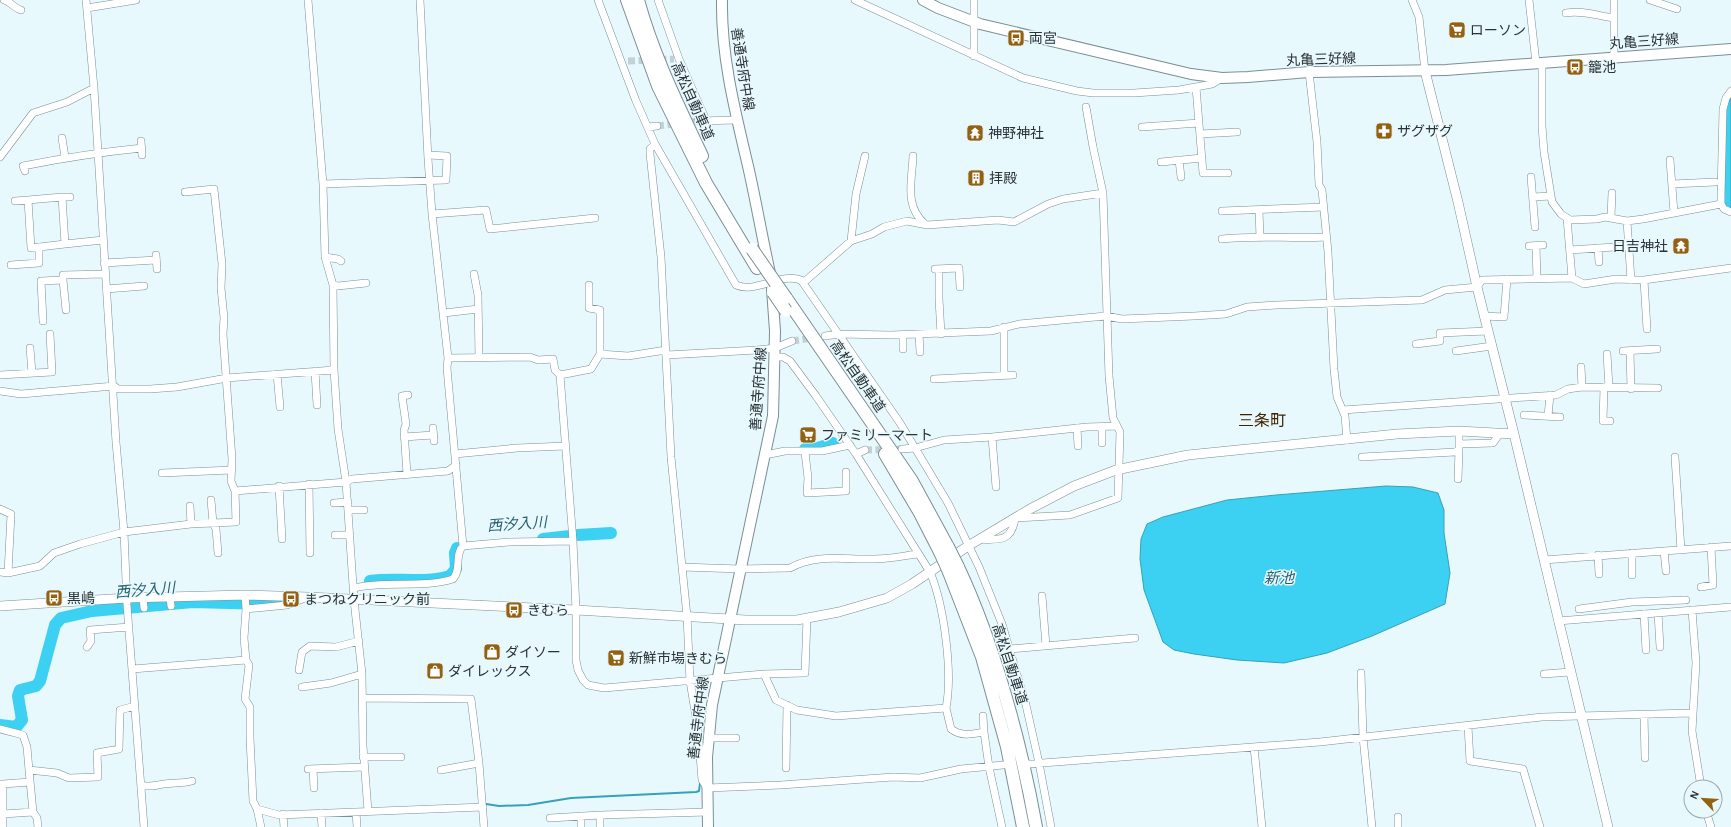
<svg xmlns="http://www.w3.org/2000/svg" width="1731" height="827" viewBox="0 0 1731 827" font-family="'Alegreya Sans','Noto Sans JP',sans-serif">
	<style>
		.water { fill: #3cd1f2; stroke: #37a1b9 }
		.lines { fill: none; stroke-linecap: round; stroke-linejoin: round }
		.stream { stroke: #37a1b9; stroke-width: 2 }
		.river { stroke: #3cd1f2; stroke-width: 12 }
		.street-tunnel { stroke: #c2d1d6; stroke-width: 7; stroke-dasharray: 7 3.5; stroke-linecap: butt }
		.street-casing { stroke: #7b8f94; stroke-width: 8 }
		.secondary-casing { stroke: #7b8f94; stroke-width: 10 }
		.primary-casing { stroke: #7b8f94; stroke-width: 12 }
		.highway-casing { stroke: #7b8f94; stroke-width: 14 }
		.street { stroke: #fff; stroke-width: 7 }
		.secondary { stroke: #fff; stroke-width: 9 }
		.primary { stroke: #fff; stroke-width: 10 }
		.highway { stroke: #fff; stroke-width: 12 }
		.highway-bridge-casing { stroke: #7b8f94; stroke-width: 14; stroke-linecap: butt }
		.highway-bridge { stroke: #fff; stroke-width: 12 }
		.labels { text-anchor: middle; stroke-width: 3; stroke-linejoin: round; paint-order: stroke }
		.poi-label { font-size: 14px; fill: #2a3234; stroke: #e8f9fe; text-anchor: start }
		.street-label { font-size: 14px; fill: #2a3234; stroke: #e8f9fe }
		.water-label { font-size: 15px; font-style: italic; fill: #27616f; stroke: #e8f9fe }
		.quarter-label { font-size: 16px; fill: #3c2401; stroke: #e8f9fe }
	</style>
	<rect width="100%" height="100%" fill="#e8f9fe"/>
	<!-- water -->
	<path class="water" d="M1731,98V211L1723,204L1726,107Z
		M1386,486L1413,487L1438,493L1444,510V533L1450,573L1445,604L1372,636L1327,653L1284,663L1237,660L1194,654L1174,650L1163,642L1144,590L1140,559L1141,539L1147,524L1163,517L1227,500L1276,495Z"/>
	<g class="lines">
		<!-- stream -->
		<path class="stream" d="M486,804L499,806L528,805L571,798L696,792L699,791L700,783"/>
		<!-- river -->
		<path class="river" d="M805,449H815L833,443
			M578,535L611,533
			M543,539L570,536
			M370,581C395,577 427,584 450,576L456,569L455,553L457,548
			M0,725L16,727L22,720L18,696L20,690L36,686L40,681L55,625L61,618L92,611L193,602L269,604L281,603"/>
		<!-- street-tunnel -->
		<path class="street-tunnel" d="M628,61L674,59
			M657,126L698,121
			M792,341L825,336
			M865,450L902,449"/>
		<!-- street casing -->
		<g class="street-casing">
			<path id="street" d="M4,0C11,2 14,8 21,10
				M86,0L94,88L116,442L124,532L127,605L144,827
				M308,0L323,184L325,257L333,285L334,370L338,429L346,482L354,600L362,674L363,746L368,811
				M598,0L636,101L655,144L736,285C757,294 780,272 801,280L900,423L948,503L979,567L1002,624L1026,705L1039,763L1051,827
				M658,0L679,59L706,120
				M855,0L1023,78L1077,91L1093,93H1134L1179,90L1212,84L1222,78
				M974,0V56
				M1412,0L1419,17L1425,71
				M1529,0L1536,63
				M1650,0L1677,9
				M87,8L136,0
				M1566,13C1582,10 1598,16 1614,18
				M1614,58V0
				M1542,63V126L1544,152L1552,202L1561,214L1570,220L1597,219L1605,217L1627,221L1643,219L1721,204
				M1309,72L1317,142L1319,185L1322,190L1328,252L1334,369L1337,397L1345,416L1347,440
				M1196,87L1203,173H1228
				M1731,91L1726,98L1723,109L1721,195V204L1724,209L1731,212
				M698,121L737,120
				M648,127L657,126
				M1142,127L1199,123
				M1200,134L1237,132
				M62,138L65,157
				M141,141L142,155
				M655,144L650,149V154L661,257L671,457L687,616L690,681L698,730L702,780L707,788L781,785L893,777L920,778L961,769L1003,765
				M913,156C912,181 904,206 925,224
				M0,157L33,113L67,102L94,88
				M1179,160L1181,177
				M1670,160L1674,213
				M1161,162L1202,158
				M25,171L23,166C63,158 102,152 142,148
				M1531,177L1535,227
				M323,184L446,180L447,156L428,155
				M1672,184L1715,182
				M62,197H70
				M1533,197L1551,196
				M15,201L28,200
				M1259,210L1260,238
				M1222,211L1324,207
				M432,214L486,210L490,229L595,218
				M1611,217L1612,193
				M1567,218L1572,278
				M1627,221L1631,280
				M1222,239C1256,235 1292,239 1326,237
				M851,241L856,194L865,156
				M65,244L31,248L28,200L62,197L65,244L103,240
				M1529,246L1543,245
				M1536,246L1537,278
				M1598,248L1599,262
				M1570,250L1629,246
				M156,255L157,269
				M325,257L338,259L341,261
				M104,263L156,260
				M11,265L39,263V247
				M935,269L959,268L960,287
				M939,269V299L941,334
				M474,274L478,295L479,358
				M63,280L66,310
				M1644,280L1647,329
				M803,283L851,241L872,234L884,227L907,221L927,225L998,220L1014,222L1048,204L1063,199L1103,193
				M333,285L338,286L366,283
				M589,285V308L600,310V354
				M106,289L144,286
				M444,313L478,309
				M1484,316L1504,317L1507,279
				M43,321L41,281L63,280V275L105,274
				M1004,327V375
				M919,334L920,352
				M903,335V349
				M825,336L839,334L891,335L991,331L1019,324L1106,316L1122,319L1194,316L1226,314L1247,307L1277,305L1422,300L1445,290L1477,287L1482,280L1572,278L1584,284L1616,279L1644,280L1731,268
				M1416,344L1440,341V333L1488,331
				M30,348L32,373
				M1456,351L1492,346
				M1623,351L1657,349
				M1630,351L1631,389
				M1607,354L1609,387
				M667,355L757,350L775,348L792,341
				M448,358L530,357L538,360L553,359L555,370L560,375L573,541L576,610V660L578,670L583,680L588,685L604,688L764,674L776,700L797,710L836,716L946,708C953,672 944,605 930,572L856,454L816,396L790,361L783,357H775
				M1581,367L1582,387
				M315,371L317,405
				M277,374L280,407
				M0,375L52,372L50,334
				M560,375L591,369L600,354L628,356L666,350
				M934,379L1013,375
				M1604,387L1603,421H1610
				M0,391L21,394L114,386L118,389H150L177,387L227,378L334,370
				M1343,410L1556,395L1568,389L1582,387L1658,388
				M1524,415L1560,417
				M1548,416L1550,395
				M433,428L434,441
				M1077,428L1078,446
				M404,437L433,435
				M992,437L996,487
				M1102,443V427
				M1459,444L1493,443L1500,433
				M902,449L915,448L944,440L992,437L1087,427L1117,426
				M805,452L808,478L807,493L846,491V472
				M455,454L517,448L565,446
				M856,454L865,450
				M765,455L785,451H822L850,445
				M1362,457L1455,452L1459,450V431
				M1675,457L1681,550
				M162,473L232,470
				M407,474L404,430L406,424L402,396L408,395
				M1458,479L1459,450
				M309,484L310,553
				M279,486L282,539
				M235,491L346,482L352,479L448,471L456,465
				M211,500L213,523L216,529L218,553
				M334,503L348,502
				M190,506L191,524
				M0,509L11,514L8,573
				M348,510H364
				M335,535H350
				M979,539C999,540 1012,542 1015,518L1070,515L1118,498L1120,432L1113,418L1109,376L1103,193L1093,147L1086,107
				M463,546L509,542L573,541
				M1664,551L1666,571
				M1632,553V575
				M1598,555L1599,574
				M1544,560L1731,546
				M682,567L740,569L790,568C816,553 846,560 875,559C889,559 903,556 917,554
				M0,572L8,573L40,566L54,553L80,544L124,532L191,524L236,522L235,491L231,481L232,459L223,334L224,318L221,288L222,264L214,189L185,192
				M1701,587L1713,585L1711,547
				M354,588C386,580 421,589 453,579C462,569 454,555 463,546L447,368L448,358L432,214L428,159L420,0
				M245,595L246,609L244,638L246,660
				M1042,596L1046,646
				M170,597L171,606
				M143,598L144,608
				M246,609L287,605L305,598
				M1579,609L1632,602L1686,600
				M1692,610L1696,663L1692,731L1701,787
				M1658,613L1660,647
				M1644,614L1646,650
				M1558,621L1731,607
				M87,647L91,641L90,630L129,627
				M1010,649L1135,638
				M132,669L246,660L249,665L245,699L250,707V738L253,801L257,809L261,827
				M299,670L302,652L310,646L336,647L359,641
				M1361,673L1363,737L1372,827
				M764,674L805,673L807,618
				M1544,674L1570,672
				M302,687L331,683L362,674
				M363,698L471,699L479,763L484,827
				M946,708L951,729C962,737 972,734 984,732L989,767L1002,827
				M1644,714L1645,758
				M983,716L984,732
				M1468,726L1470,761L1523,769L1540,827
				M0,729L23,735L27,747L29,770L57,773L69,778L98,777L97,753L119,749L120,710L135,706
				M708,738H736
				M1254,747L1262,827
				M363,757H401
				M1029,764L1320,742L1542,717L1692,713
				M786,768L787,705
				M308,769L364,767
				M313,769L314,788
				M29,770L33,812L37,818L38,827
				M441,770L479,763
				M0,784H3V814
				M3,784L30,782
				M142,785C150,788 155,785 164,784C173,782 182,784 192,781
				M257,809L279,815L483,807
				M1706,811L1711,827
				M356,812L357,827
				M321,813L322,827
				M283,814L284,827
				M581,816V827
				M1398,817V827
				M550,818L600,815
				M3,827V814L33,812
				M600,827V815L708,812"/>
		</g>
		<!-- secondary casing -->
		<g class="secondary-casing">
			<path id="secondary" d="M1425,71L1458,202L1477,287L1514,434L1608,827
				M0,606L127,598L245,595L308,597L576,610L746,620H797L839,612L887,598L912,584L968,546L1030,509L1074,486L1116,470L1188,455L1397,434L1459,431L1514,434"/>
		</g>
		<!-- primary casing -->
		<g class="primary-casing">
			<path id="primary" d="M722,0C721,56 735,111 748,166C756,201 762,237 770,273
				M923,0L938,8L980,24L1191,74L1222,78L1248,77L1309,72L1446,70L1731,49
				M708,827L707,757L712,705L773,416L775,331L772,289"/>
		</g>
		<!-- highway casing -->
		<g class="highway-casing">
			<path id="highway" d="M627,0L658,86L706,183L757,268
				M638,0C653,55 678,105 702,156
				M786,298L912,481L948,547
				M885,454L920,513L940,552
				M958,567C968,588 976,608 984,630C1007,694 1024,760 1036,827
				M949,572L982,657L1007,747L1023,827"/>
		</g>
		<!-- street -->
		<use href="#street" class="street"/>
		<!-- secondary -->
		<use href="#secondary" class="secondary"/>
		<!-- primary -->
		<use href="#primary" class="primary"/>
		<!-- highway -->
		<use href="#highway" class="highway"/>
		<!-- highway-bridge casing -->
		<g class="highway-bridge-casing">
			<path id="highway-bridge" d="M752,249L786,298
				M773,292L786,311
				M948,547L958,567
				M940,552L949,572"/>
		</g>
		<!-- highway-bridge -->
		<use href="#highway-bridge" class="highway-bridge"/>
	</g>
	<!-- icons -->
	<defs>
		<g id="supermarket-square" transform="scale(0.9)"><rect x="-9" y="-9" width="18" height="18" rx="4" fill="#936112" stroke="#e8f9fe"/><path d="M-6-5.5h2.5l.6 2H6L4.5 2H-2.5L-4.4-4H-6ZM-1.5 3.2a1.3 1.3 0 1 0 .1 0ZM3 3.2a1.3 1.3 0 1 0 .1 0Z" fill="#fff"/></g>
		<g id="bus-square" transform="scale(0.9)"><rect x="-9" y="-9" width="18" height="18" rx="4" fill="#936112" stroke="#e8f9fe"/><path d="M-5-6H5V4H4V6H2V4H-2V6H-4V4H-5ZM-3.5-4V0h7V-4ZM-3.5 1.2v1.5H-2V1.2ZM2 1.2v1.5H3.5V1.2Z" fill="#fff"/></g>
		<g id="pharmacy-square" transform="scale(0.9)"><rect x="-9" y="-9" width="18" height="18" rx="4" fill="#936112" stroke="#e8f9fe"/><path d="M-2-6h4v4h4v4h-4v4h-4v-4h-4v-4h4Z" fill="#fff"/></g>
		<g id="temple-square" transform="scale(0.9)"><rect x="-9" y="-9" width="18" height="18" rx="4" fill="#936112" stroke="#e8f9fe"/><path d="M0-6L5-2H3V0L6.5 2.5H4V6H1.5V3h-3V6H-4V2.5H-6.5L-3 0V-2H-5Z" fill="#fff"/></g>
		<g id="building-square" transform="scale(0.9)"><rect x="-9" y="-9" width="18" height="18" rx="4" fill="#936112" stroke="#e8f9fe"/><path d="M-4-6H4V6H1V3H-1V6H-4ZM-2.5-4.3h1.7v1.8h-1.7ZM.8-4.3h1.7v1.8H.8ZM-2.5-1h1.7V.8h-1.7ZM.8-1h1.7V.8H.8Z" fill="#fff"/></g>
		<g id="shop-square" transform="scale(0.9)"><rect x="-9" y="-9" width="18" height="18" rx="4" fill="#936112" stroke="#e8f9fe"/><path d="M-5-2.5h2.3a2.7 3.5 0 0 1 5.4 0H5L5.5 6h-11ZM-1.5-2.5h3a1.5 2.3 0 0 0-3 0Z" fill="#fff"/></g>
	</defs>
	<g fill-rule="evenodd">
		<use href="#supermarket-square" x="1457" y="30"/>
		<use href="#bus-square" x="1016" y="38"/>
		<use href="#bus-square" x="1575" y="67"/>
		<use href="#pharmacy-square" x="1384" y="131"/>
		<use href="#temple-square" x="975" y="133"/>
		<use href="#building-square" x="976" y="178"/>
		<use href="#temple-square" x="1681" y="246"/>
		<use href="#supermarket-square" x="808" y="435"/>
		<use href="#bus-square" x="54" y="598"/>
		<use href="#bus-square" x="291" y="599"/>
		<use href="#bus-square" x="514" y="610"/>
		<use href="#shop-square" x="492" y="652"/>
		<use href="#supermarket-square" x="616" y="658"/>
		<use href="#shop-square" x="435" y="671"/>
	</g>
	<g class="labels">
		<!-- poi labels -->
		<g class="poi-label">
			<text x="1470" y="35">ローソン</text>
			<text x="1029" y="43">両宮</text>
			<text x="1588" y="72">籠池</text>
			<text x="1397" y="136">ザグザグ</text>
			<text x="988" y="138">神野神社</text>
			<text x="989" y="183">拝殿</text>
			<text x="1668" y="251" text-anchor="end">日吉神社</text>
			<text x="821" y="440">ファミリーマート</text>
			<text x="67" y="603">黒嶋</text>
			<text x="304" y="604">まつねクリニック前</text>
			<text x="527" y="615">きむら</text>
			<text x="505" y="657">ダイソー</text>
			<text x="629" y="663">新鮮市場きむら</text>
			<text x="448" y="676">ダイレックス</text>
		</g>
		<!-- street labels -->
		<g class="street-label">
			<text transform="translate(1644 41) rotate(-4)" y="5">丸亀三好線</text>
			<text transform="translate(1321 59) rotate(-2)" y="5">丸亀三好線</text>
			<text transform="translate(743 69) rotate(81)" y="5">善通寺府中線</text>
			<text transform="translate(693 101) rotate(66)" y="5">高松自動車道</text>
			<text transform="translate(858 376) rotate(55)" y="5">高松自動車道</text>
			<text transform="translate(758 389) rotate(-86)" y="5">善通寺府中線</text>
			<text transform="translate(1010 664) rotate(72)" y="5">高松自動車道</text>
			<text transform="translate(698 718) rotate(-83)" y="5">善通寺府中線</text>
		</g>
		<!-- water labels -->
		<g class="water-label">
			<text transform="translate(517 524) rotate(-4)" y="5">西汐入川</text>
			<text x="1279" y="583">新池</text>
			<text transform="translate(145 590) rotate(-5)" y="5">西汐入川</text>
		</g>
		<!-- quarter labels -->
		<g class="quarter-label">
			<text x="1262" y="426">三条町</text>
		</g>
	</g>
	<!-- north arrow -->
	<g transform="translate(1703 799) rotate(295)"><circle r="19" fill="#e8f9fe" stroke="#9ca9ad"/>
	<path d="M0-3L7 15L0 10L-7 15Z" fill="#936112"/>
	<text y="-6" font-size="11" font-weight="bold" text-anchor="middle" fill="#2a3234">N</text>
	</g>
</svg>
